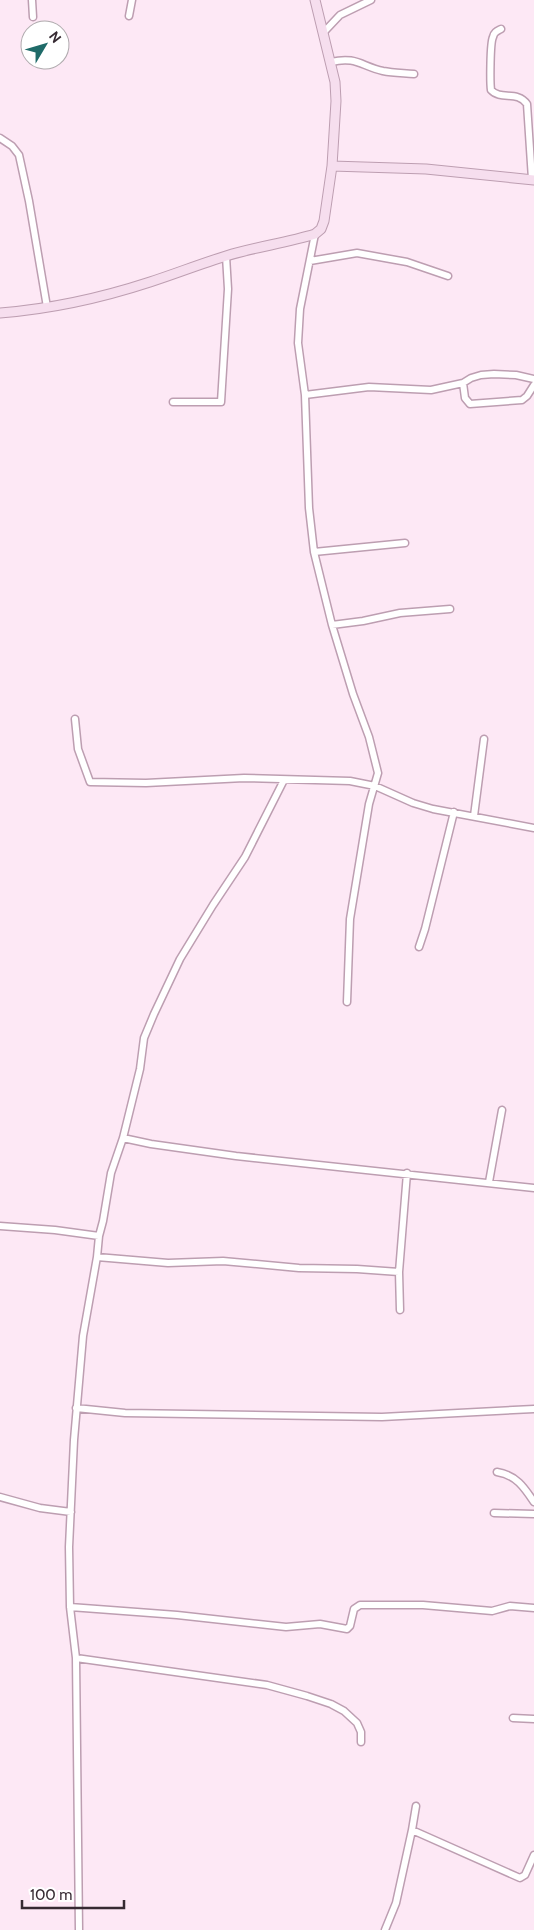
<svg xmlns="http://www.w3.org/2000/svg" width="534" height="1930" viewBox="0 0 534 1930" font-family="Cabin,sans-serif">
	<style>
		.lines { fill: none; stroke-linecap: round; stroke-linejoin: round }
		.street-casing { stroke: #bd9eb1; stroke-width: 9 }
		.secondary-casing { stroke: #bd9eb1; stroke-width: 11 }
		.street { stroke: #fff; stroke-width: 6 }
		.secondary { stroke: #f6deee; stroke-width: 9 }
	</style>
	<rect width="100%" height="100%" fill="#fde8f5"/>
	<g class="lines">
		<!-- street casing -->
		<g class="street-casing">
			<path id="street" d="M32,0L33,17
				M129,16L132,0
				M501,29C497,31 494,32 493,37C490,43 490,83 491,90C501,101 517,90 527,104L532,179
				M323,33L340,15L371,0
				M331,62C356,56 361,66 383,71C393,73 404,73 414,74
				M0,138L12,146L19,155L29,201L47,307
				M315,234L300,309L298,343L305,395L309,508L314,552L332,625L353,694L369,737L378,773L369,804L350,919L347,1002
				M310,261L357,253L407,262L448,276
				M463,383L465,398L470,404L522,400L527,396L534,385
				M305,395L369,387L431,390L463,383L471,378L481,375L494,374L516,375L534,379
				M173,402H221L228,289L226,256
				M314,552L405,543
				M332,625L363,621L400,613L450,609
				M75,719L78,749L90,782L146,783L244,778L350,781L375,786L413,803L433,809L534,828
				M474,816L484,739
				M419,947L425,929L454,812
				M123,1138L151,1144L236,1156L534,1188
				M489,1182L502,1110
				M0,1226L55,1230L99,1236
				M97,1257L168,1263L223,1261L299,1268L357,1269L399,1272
				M400,1310L399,1272L407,1173
				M76,1408L125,1413L382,1417L534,1409
				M497,1472C516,1475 524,1487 534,1502
				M0,1497L40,1508L71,1512
				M494,1513L534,1514
				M70,1607L177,1615L286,1627L320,1624L347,1629L350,1626L354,1609L360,1605H423L492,1611L510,1606L534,1608
				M76,1658L267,1685L307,1696L331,1704L344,1711L357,1723L361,1732V1742
				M513,1718L534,1719
				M412,1830L416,1806
				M79,1930L76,1658L70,1607L69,1547L74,1440L83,1336L97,1257L99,1236L103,1221L111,1173L123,1138L140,1069L144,1038L154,1014L180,959L213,905L245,857L284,780
				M385,1930L396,1903L412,1830L520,1878L525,1875L534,1855"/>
		</g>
		<!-- secondary casing -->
		<g class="secondary-casing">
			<path id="secondary" d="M315,0L335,82L336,101L332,166
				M0,313C51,309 101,298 150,282C175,274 200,264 226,256C255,247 286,243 315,234L321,229L324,221L332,166L426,169L534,180"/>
		</g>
		<!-- street -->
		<use href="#street" class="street"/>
		<!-- secondary -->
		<use href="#secondary" class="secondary"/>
	</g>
	<!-- north arrow -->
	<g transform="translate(45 45) rotate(52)"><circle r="24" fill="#ffffff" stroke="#afaaad"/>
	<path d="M0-4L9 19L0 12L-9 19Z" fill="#1f6b69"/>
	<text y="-8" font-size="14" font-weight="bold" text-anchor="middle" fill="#362a32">N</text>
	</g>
	<!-- scale -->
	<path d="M22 1900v8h102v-8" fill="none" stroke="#362a32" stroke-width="2.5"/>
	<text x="30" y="1900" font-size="15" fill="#362a32" stroke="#ffffff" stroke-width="4" paint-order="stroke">100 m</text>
</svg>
